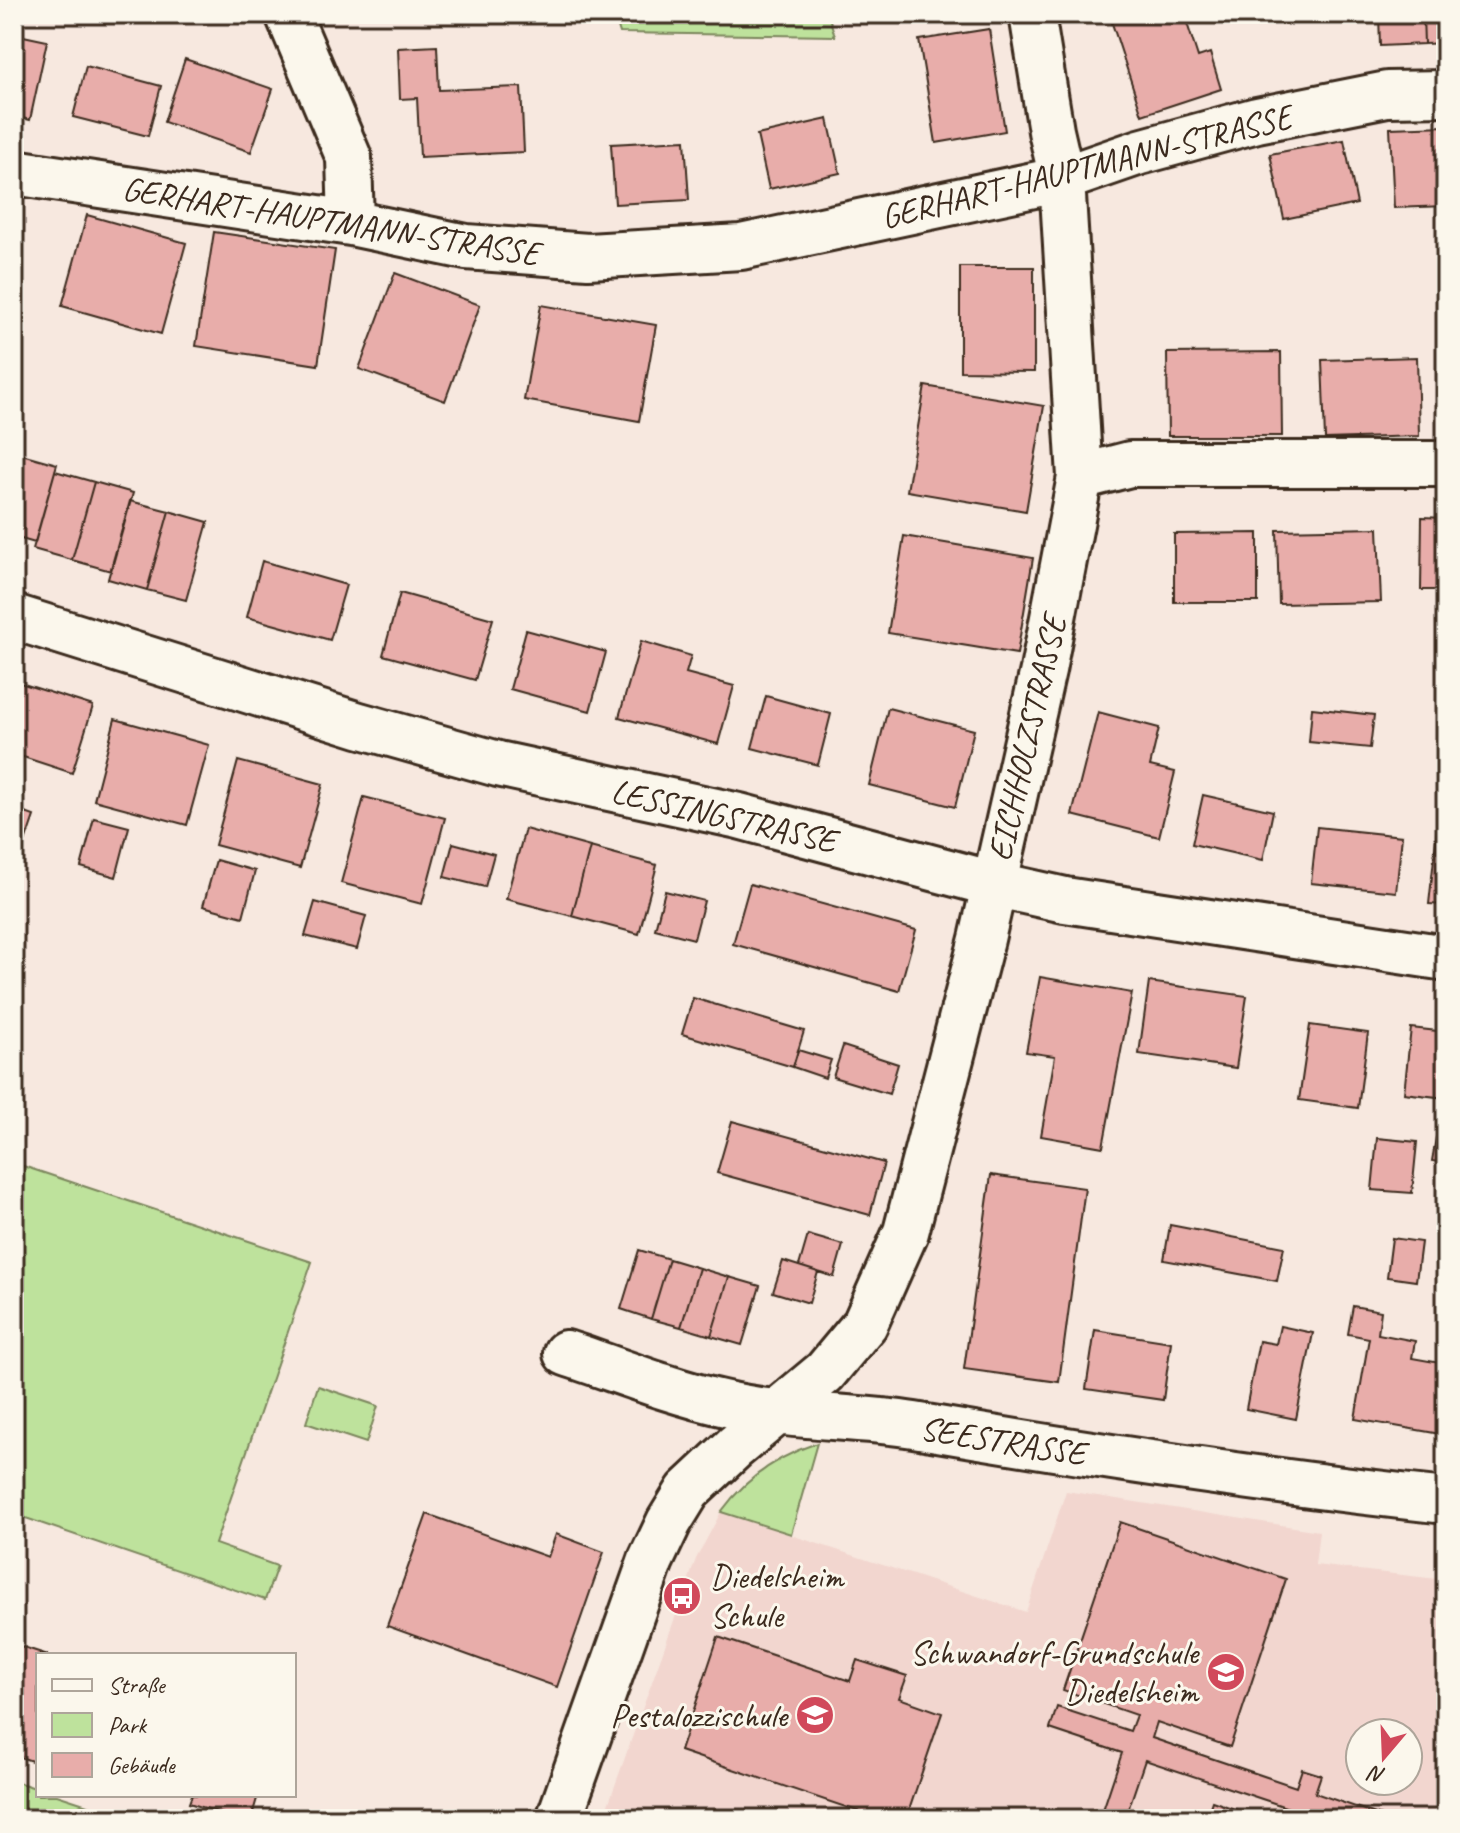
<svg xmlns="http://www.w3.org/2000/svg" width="1460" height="1833" viewBox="0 0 1460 1833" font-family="Caveat,sans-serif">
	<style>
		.built { fill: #f2d6cf; fill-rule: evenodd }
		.green { fill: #bee29c; stroke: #7c865d; stroke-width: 2 }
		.building { fill: #e8adaa; stroke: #3b2a1e; stroke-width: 2 }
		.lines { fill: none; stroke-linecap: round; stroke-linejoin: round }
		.minor-casing { stroke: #3b2a1e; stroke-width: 50 }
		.minor { stroke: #fbf7ec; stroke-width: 44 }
		.labels { text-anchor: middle; stroke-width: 6; stroke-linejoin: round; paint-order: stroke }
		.street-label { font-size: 34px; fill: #3b2a1e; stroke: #fbf7ec }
		.poi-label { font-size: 34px; fill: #3b2a1e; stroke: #fbf7ec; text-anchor: end }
	</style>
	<rect width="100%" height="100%" fill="#f7e8df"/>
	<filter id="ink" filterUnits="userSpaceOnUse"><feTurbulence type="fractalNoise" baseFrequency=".0125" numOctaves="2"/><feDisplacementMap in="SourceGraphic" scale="16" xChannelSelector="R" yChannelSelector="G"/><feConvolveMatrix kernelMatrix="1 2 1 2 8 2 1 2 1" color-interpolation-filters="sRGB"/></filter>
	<g filter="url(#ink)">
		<!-- built -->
		<path class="built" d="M1066,1491L1319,1531L1315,1565L1446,1580V1819H603L696,1559L721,1512L1026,1612ZM1360,1733H1408V1781H1360Z"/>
		<!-- green -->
		<path class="green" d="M614,14H828L835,36L620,33Z
			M14,1163L312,1262L215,1544L277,1566L265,1600L14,1514Z
			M318,1386L378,1406L366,1443L306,1423Z
			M817,1443L791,1534L721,1512C745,1479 778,1456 817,1443Z
			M14,1781L38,1789V1795H57L130,1819H14Z"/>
		<!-- building -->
		<path class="building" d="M368,14H464V15L368,16Z
			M1109,14H1184L1198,57L1210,53L1221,89L1142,115Z
			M1379,14H1423L1424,44L1380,46Z
			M1423,14H1446V43L1424,44Z
			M989,29L1005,131L936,143L919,40Z
			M14,34L47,41L30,120L14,116Z
			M437,46L439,90L521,87L524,152L420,157L417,98L400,99L398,48Z
			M185,59L273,89L251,152L164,122Z
			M86,66L161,86L148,136L73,117Z
			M828,119L840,173L769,189L757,135Z
			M1446,126V206L1394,208L1390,128Z
			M685,140L689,200L615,204L611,144Z
			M1344,140L1357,204L1284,219L1270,154Z
			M87,215L186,243L161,334L62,306Z
			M214,232L335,250L318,365L196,346Z
			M960,267H1034V372L960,371Z
			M395,273L480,305L445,401L359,369Z
			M541,305L656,325L639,421L524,400Z
			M1281,352L1282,436H1168L1167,353Z
			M1417,357L1419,436L1325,439L1322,360Z
			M925,386L1044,406L1026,511L907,491Z
			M18,453L57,464L35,543L14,537V469Z
			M55,471L94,482L72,560L33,549Z
			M94,482L133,493L111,571L72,560Z
			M130,501L169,511L147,590L108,579Z
			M169,511L208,522L186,600L147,590Z
			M1422,517L1446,518V590H1421Z
			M1378,528L1381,602L1279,604L1277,530Z
			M1258,533V602H1174V534Z
			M904,536L1033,558L1017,654L888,633Z
			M262,561L346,585L330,640L247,617Z
			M400,593L493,619L475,680L383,655Z
			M526,630L606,652L590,711L510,689Z
			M641,641L691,656L686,673L734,686L718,744L619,717Z
			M14,681L93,706L72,773L14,754Z
			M766,696L831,714L818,765L752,748Z
			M888,708L974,730L955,807L869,785Z
			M1312,708L1374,715L1370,748L1309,742Z
			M1098,712L1159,728L1150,766L1175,772L1159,837L1072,815Z
			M115,719L209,745L187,825L94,800Z
			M238,761L323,784L300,868L215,845Z
			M1203,795L1273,811L1263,860L1192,844Z
			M364,797L445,818L422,904L341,883Z
			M14,809L34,816L22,851L14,848Z
			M1439,813H1446V905L1429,904Z
			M94,818L129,827L116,877L81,867Z
			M1317,827L1402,836L1396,892L1311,883Z
			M525,829L590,847L572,916L506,899Z
			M453,843L494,854L485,887L444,877Z
			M590,847L657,865L639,934L572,916Z
			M216,860L255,871L243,917L203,906Z
			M750,884L916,930L899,991L733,944Z
			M665,891L704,901L694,939L655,929Z
			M315,902L366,916L357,949L305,936Z
			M1040,977L1132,993L1103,1147L1041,1136L1055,1056L1026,1052Z
			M1149,982L1247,996L1236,1068L1139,1054Z
			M693,998L804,1031L793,1067L682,1034Z
			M1310,1025L1368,1033L1358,1108L1299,1100Z
			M1411,1028L1446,1032V1098L1404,1093Z
			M843,1046L898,1064L889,1094L833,1077Z
			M798,1050L831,1060L825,1078L793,1067Z
			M732,1121L884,1163L870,1215L717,1173Z
			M1377,1138L1417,1142L1412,1193L1372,1190Z
			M1436,1138L1446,1140V1163L1432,1161Z
			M991,1175L1085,1188L1059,1382L964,1369Z
			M1170,1225L1284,1247L1277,1281L1164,1260Z
			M808,1235L843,1245L834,1277L799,1266Z
			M1392,1238L1421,1242L1416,1281L1387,1277Z
			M639,1250L669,1259L651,1319L621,1309Z
			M669,1259L699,1268L681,1327L651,1319Z
			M783,1261L818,1272L809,1303L773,1292Z
			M699,1268L729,1277L711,1336L681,1327Z
			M729,1277L760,1286L742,1345L711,1336Z
			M1353,1306L1381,1311L1378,1334L1415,1341L1412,1358L1446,1364V1435L1355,1419L1369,1338L1348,1334Z
			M1280,1326L1313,1333L1296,1419L1246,1409L1259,1341L1276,1344Z
			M1095,1330L1171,1342L1163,1400L1086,1389Z
			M427,1514L548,1557L556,1534L604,1552L557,1687L387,1626Z
			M1120,1522L1286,1579L1230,1747L1157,1722L1152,1738L1296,1787L1302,1769L1321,1775L1315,1793L1390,1819H1285L1289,1808L1145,1760L1125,1819H1100L1122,1753L1050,1729L1057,1707L1130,1731L1136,1715L1063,1690Z
			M718,1637L850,1681L857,1660L907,1676L899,1698L942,1713L906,1819H881L680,1751Z
			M14,1644L48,1655H38V1763L14,1755Z
			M192,1795H258L251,1819H240L189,1803Z
			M1212,1801L1263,1819H1206Z"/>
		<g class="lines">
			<!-- minor casing -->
			<g class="minor-casing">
				<path id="minor" d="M288,14L349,158L351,223
					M14,172L351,223L466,247L588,256L741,247L1062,179L1140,152L1257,120L1387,94L1446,93
					M1080,477L1130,464H1446
					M14,617L359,725L498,764L739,816L993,884L1065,900L1446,958
					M566,1353C618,1370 669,1391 722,1403C785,1418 850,1415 914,1425C1090,1455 1268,1482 1446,1501
					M559,1819L651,1560L669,1522L688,1491L735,1447L825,1372L865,1324L906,1232L982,939L1043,670L1080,477L1062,179L1051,131L1032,14"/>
			</g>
			<!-- minor -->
			<use href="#minor" class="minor"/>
		</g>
	</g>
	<!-- icons -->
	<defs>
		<g id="bus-disc" transform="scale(2)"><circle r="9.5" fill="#d1495b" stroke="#fbf7ec"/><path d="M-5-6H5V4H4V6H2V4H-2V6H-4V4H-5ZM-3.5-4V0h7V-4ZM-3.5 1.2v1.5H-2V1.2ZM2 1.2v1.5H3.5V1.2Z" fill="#fff"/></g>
		<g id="school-disc" transform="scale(2)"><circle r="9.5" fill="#d1495b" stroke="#fbf7ec"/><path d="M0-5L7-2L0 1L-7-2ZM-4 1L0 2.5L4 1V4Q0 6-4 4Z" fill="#fff"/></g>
	</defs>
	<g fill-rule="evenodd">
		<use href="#bus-disc" x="682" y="1596"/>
		<use href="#school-disc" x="1226" y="1672"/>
		<use href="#school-disc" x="815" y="1715"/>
	</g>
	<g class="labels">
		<!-- street labels -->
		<g class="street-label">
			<text transform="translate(1086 166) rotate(-14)" y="12">GERHART-HAUPTMANN-STRASSE</text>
			<text transform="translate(331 220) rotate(9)" y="12">GERHART-HAUPTMANN-STRASSE</text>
			<text transform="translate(1026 738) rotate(-77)" y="12">EICHHOLZSTRASSE</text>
			<text transform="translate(724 815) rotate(13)" y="12">LESSINGSTRASSE</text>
			<text transform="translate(1003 1440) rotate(9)" y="12">SEESTRASSE</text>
		</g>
		<!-- poi labels -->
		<g class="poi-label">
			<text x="710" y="1588" text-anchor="start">Diedelsheim<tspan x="710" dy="39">Schule</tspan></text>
			<text x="1198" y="1664">Schwandorf-Grundschule<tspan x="1198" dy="39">Diedelsheim</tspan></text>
			<text x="787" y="1727">Pestalozzischule</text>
		</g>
	</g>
	<!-- margin -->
	<rect width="1460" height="1833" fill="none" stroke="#fbf7ec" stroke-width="48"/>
	<rect x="24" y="24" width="1412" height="1785" fill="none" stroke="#3b2a1e" stroke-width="3" filter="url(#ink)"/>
	<!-- legend -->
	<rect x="36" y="1653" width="260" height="144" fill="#fbf7ec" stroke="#aea59a" stroke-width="2"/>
	<rect x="52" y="1679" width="40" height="12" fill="#fbf7ec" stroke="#aea59a" stroke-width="2"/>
	<text x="108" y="1693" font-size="24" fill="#3b2a1e">Straße</text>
	<rect x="52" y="1713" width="40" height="24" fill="#bee29c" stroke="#aea59a" stroke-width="2"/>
	<text x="108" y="1733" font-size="24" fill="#3b2a1e">Park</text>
	<rect x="52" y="1753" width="40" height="24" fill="#e8adaa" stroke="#aea59a" stroke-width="2"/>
	<text x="108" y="1773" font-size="24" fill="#3b2a1e">Gebäude</text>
	<!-- north arrow -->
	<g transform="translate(1384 1757) rotate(199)"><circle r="38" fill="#fbf7ec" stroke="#aea59a" stroke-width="2"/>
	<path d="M0-6L14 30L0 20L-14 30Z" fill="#d1495b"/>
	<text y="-12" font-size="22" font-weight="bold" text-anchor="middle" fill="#3b2a1e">N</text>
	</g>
</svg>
